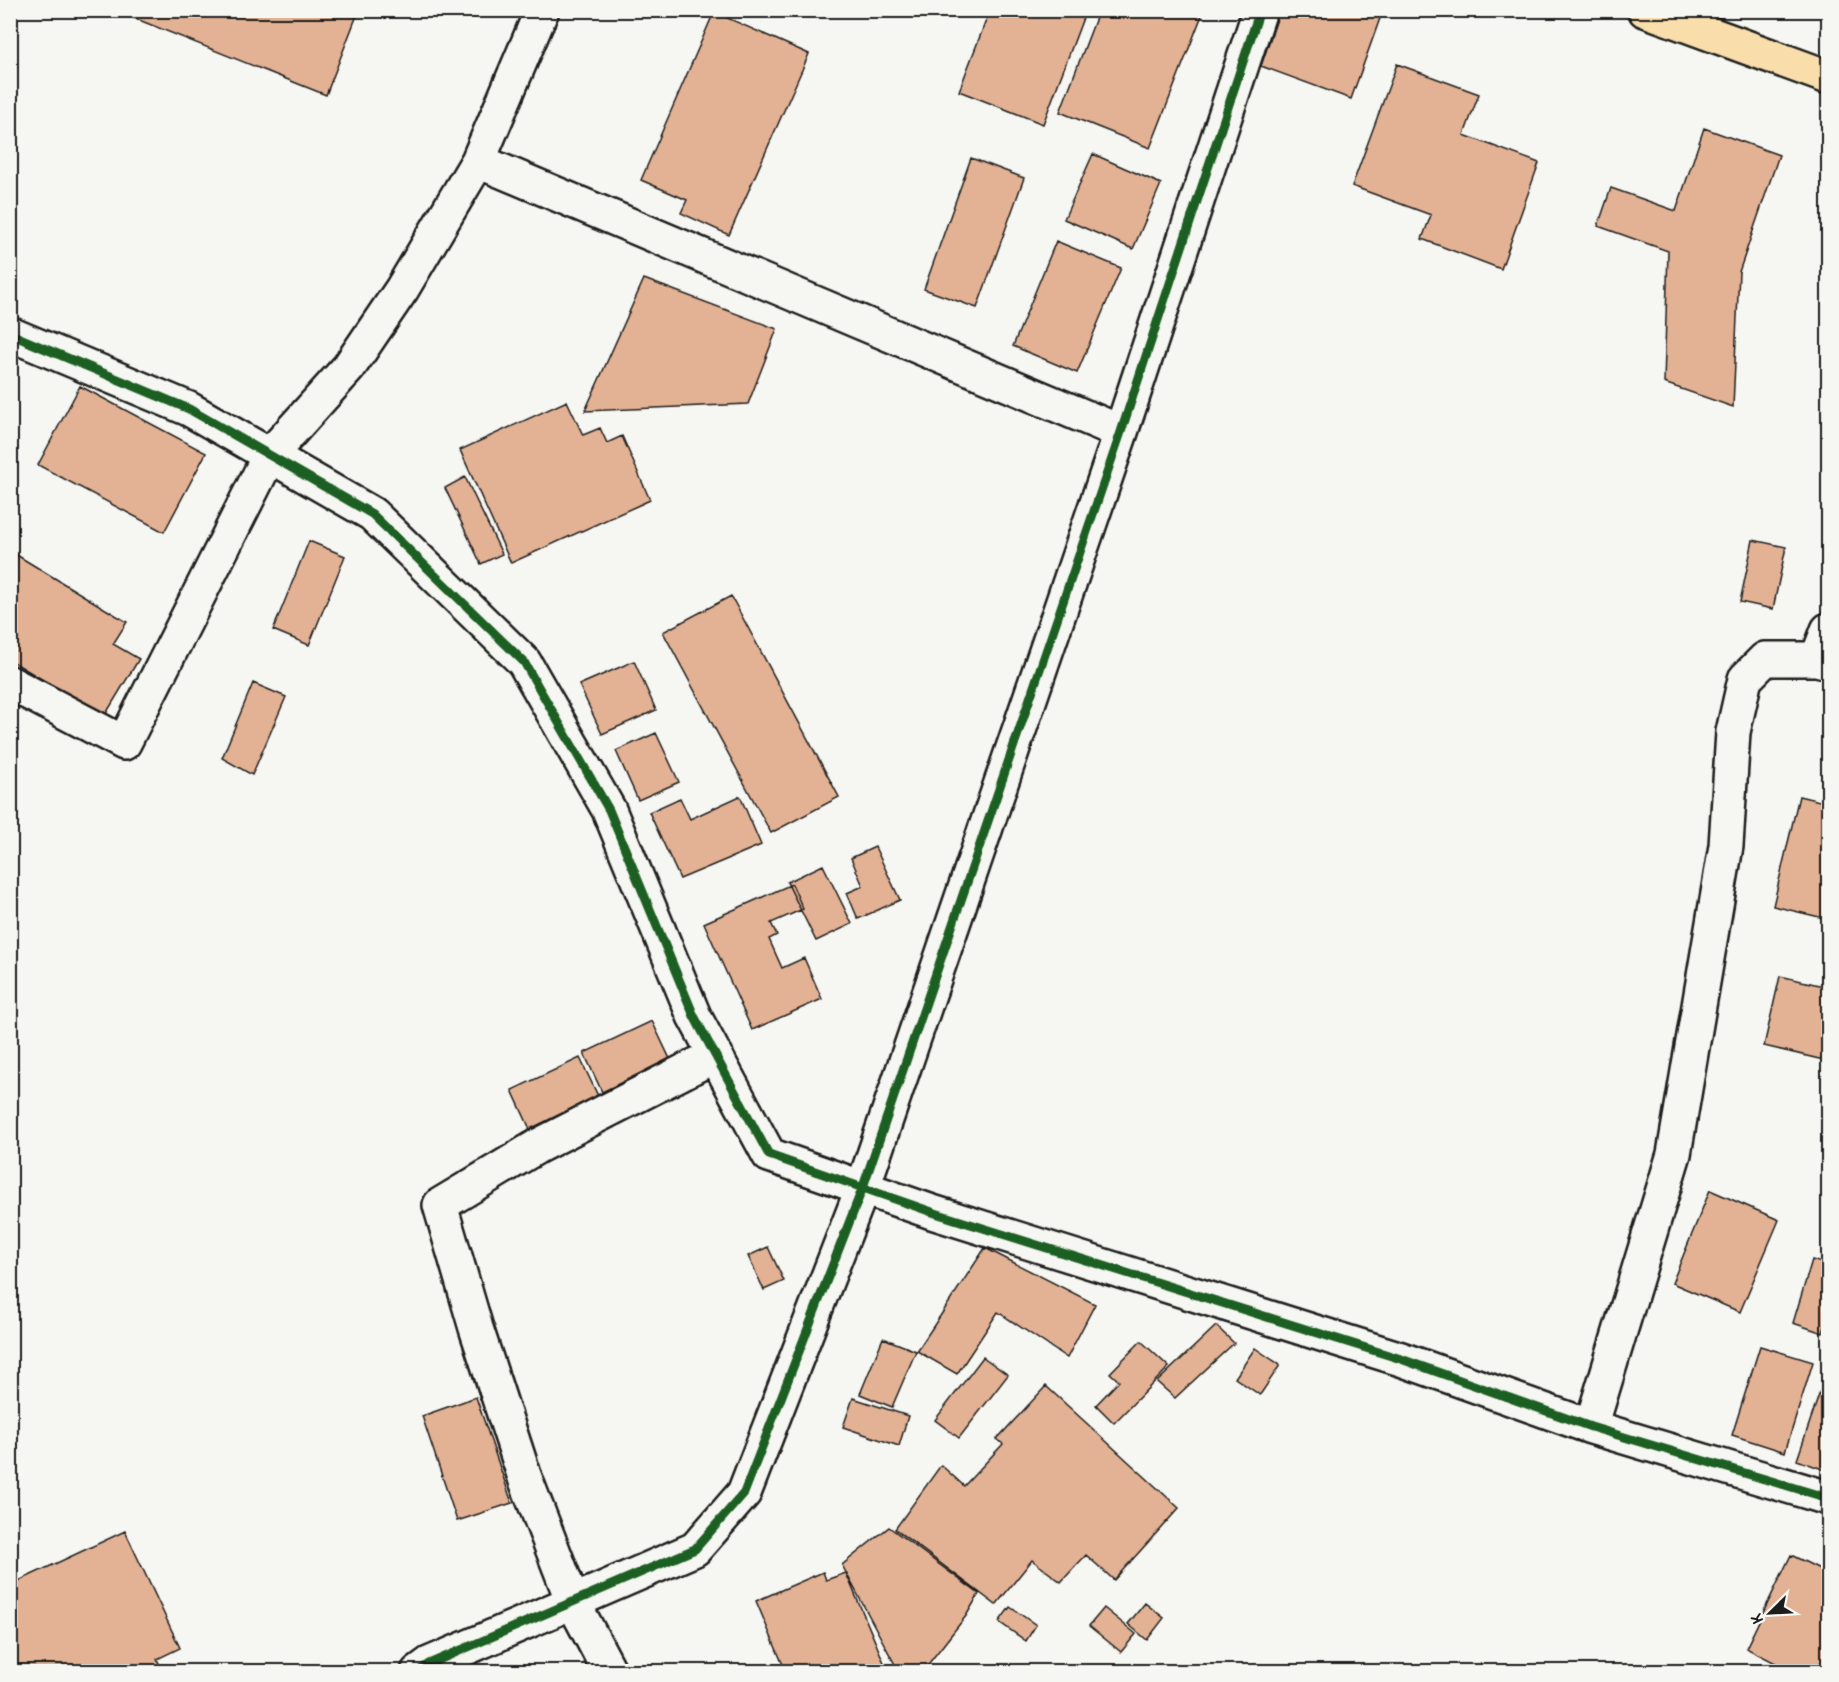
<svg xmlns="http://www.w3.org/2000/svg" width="1839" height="1682" viewBox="0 0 1839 1682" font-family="'Patrick Hand',sans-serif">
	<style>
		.building { fill: #e3b294; stroke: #1c1c1c; stroke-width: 1.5 }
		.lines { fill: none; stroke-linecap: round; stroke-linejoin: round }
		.minor-casing { stroke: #1c1c1c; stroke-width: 38 }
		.major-casing { stroke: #1c1c1c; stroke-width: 38 }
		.minor { stroke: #f6f6f2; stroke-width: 33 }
		.major { stroke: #f9deab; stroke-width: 33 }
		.cycleway-casing { stroke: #f6f6f2; stroke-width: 13 }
		.cycleway { stroke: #1b5e20; stroke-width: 9 }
	</style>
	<rect width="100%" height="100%" fill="#f6f6f2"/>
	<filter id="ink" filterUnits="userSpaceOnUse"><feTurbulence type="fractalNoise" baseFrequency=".0167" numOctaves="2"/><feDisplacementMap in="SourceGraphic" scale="12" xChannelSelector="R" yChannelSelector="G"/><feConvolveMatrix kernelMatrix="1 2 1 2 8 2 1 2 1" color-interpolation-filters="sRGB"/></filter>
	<g filter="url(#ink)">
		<!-- building -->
		<path class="building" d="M114,10H359L326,95Z
			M990,10H1086L1043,124L959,91Z
			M1099,10H1204L1150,148L1060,112Z
			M1280,10H1383L1351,99L1261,66Z
			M714,12L809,54L729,235L681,213L687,200L641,180Z
			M1397,64L1479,94L1464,135L1539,163L1501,269L1422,239L1431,215L1352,186Z
			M1704,128L1779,155L1739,272L1733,407L1664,383L1668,251L1598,226L1611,188L1676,211Z
			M1093,154L1161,184L1133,249L1064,219Z
			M971,158L1024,178L977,308L924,289Z
			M1056,241L1121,268L1077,373L1013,346Z
			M644,279L777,329L748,404L585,411Z
			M80,386L206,453L164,532L38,465Z
			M567,401L583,435L600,428L607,443L622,436L650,500L511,563L460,450Z
			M465,477L502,554L481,564L445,488Z
			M1753,540L1786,547L1773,609L1740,602Z
			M309,541L345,556L309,645L273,630Z
			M10,551L127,622L113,644L139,659L104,717L10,660Z
			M731,596L839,797L771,833L663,632Z
			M634,661L656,710L602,734L579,685Z
			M253,683L286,697L252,775L222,758Z
			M656,733L679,782L638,800L616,751Z
			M740,796L761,845L680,879L649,812L680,798L690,819Z
			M1799,796L1828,803V919L1773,906Z
			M875,847L900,900L858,919L847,893L863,886L851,858Z
			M823,865L852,924L816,941L787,882Z
			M792,884L803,909L771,923L777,935L769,939L782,968L804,958L822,999L752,1030L704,923Z
			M1780,976L1828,987V1061L1764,1046Z
			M652,1021L670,1059L602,1092L584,1053Z
			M580,1058L598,1096L530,1129L512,1090Z
			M1710,1190L1779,1220L1740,1312L1672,1283Z
			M768,1247L784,1281L764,1290L748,1256Z
			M985,1248L1095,1304L1067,1358L998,1312L957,1374L917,1351Z
			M1812,1260L1828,1265V1317L1823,1333L1793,1323Z
			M1216,1326L1234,1343L1175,1398L1157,1382Z
			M883,1338L916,1351L892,1407L860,1394Z
			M1141,1341L1169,1367L1114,1423L1096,1405L1119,1381L1110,1373Z
			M1760,1346L1813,1362L1785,1452L1732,1435Z
			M1255,1348L1280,1365L1260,1395L1235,1378Z
			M983,1357L1008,1375L959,1438L935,1420Z
			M1823,1383L1828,1385V1471L1797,1460Z
			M1046,1386L1179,1508L1114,1580L1086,1555L1061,1582L1032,1560L996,1605L895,1529L941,1465L964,1486L1003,1444L997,1439Z
			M476,1397L512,1503L457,1521L422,1416Z
			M853,1398L908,1416L899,1446L843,1427Z
			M889,1527L979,1594L966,1616L922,1672H899L842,1565Z
			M125,1531L180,1648L157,1659L163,1672H10V1585Z
			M1791,1555L1828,1573V1672H1793L1746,1648Z
			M823,1572L826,1580L846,1573L888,1672H786L756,1601Z
			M1145,1603L1164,1618L1147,1640L1128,1624Z
			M1010,1607L1036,1625L1026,1641L999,1622Z
			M1104,1608L1136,1634L1121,1652L1089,1626Z"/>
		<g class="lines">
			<!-- minor casing -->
			<g class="minor-casing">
				<path id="minor" d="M478,161L1121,432
					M10,334L189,409L372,514L524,662L609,810L694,1016L769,1155L932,1212L1401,1359L1591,1427L1828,1498
					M1817,659L1828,630
					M10,683L124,743L269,456L349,367L402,289L478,161L542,10
					M1591,1427L1674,1154L1726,846L1733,732L1745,679L1765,659H1817L1828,662
					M418,1672L429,1664L695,1549L744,1493L863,1187L1121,432L1260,10
					M610,1672L573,1602L525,1478L476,1328L440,1205L538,1146L716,1055"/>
			</g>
			<!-- major casing -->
			<g class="major-casing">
				<path id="major" d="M1645,10L1828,77"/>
			</g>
			<!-- minor -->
			<use href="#minor" class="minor"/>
			<!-- major -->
			<use href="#major" class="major"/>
			<!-- cycleway casing -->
			<g class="cycleway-casing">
				<path id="cycleway" d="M10,334L189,409L372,514L524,662L609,810L694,1016L769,1155L932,1212L1401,1359L1591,1427L1828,1498
					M418,1672L429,1664L695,1549L744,1493L863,1187L1121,432L1260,10"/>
			</g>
			<!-- cycleway -->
			<use href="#cycleway" class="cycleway"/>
		</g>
	</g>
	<!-- margin -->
	<rect width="1839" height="1682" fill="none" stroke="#f6f6f2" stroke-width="36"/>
	<rect x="18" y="18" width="1803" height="1646" fill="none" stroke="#1c1c1c" stroke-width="2" filter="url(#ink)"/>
	<!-- north arrow -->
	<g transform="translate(1770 1613) rotate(246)" stroke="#f6f6f2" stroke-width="4.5" paint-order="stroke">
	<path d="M0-4.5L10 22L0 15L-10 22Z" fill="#1c1c1c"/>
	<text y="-9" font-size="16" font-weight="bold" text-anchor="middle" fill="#1c1c1c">K</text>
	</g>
</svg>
